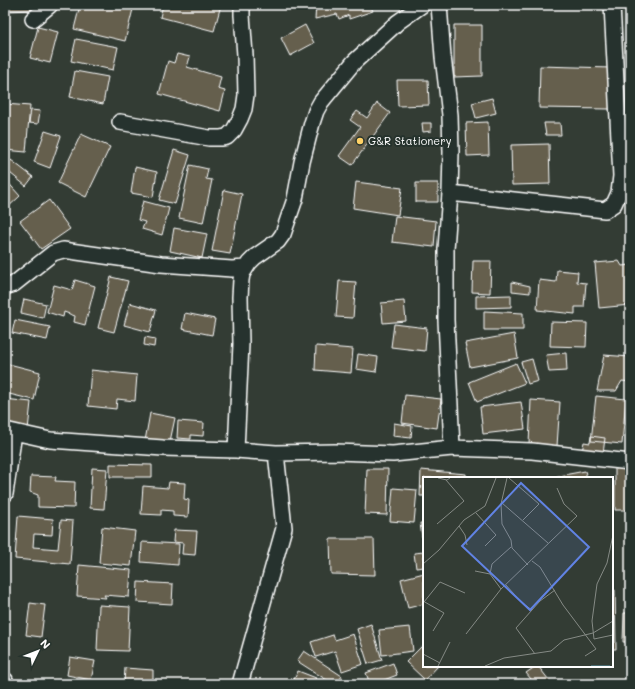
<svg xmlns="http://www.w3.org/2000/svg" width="635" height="689" viewBox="0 0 635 689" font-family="Mali,sans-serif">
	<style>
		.building { fill: #655f4e; stroke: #fff }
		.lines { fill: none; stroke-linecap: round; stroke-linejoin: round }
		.street-casing { stroke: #fff; stroke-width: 18 }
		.street { stroke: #26332d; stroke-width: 15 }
		.poi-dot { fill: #ffd166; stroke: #26332d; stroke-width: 1.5 }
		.labels { text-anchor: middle; stroke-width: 4; stroke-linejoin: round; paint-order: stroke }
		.poi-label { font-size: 11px; fill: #fff; stroke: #26332d; text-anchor: start }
		.inset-river { fill: none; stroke: #486a6f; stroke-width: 2 }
		.inset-road { fill: none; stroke: #858a85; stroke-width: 1 }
		.view { fill: #6183e4; fill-opacity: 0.15; stroke: #6183e4; stroke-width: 2 }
		.inset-edge { fill: none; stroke: #fff; stroke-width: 2 }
	</style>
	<rect width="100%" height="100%" fill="#333c34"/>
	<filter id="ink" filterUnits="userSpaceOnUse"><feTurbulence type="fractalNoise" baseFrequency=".025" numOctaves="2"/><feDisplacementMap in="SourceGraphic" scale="8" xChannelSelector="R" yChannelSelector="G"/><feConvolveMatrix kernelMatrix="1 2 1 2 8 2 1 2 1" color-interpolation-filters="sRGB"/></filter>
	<g filter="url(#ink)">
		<!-- building -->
		<path class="building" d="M5,5H34L35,10L5,11Z
			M80,5H134L125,41L74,29Z
			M163,5H221L214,31L160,17Z
			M263,5H315L263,7Z
			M316,5H370L373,11L349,19V15L339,19L337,14L315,19Z
			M305,25L314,43L290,56L281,38Z
			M454,25H482V76L454,77Z
			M38,27L58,32L50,63L30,58Z
			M76,39L118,47L113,70L71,61Z
			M177,54L190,57L187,67L221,77L218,89L225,91L220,111L159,94L168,61L174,63Z
			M540,66L611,68L610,109L539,108Z
			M75,71L108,77L103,104L70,97Z
			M397,80H428L429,105L398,106Z
			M492,98L496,113L476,118L472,103Z
			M377,103L390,113L352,165L339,156L360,127L350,120L357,111L367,118Z
			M5,104L30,106L26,152L5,150Z
			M31,110L40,111L38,124L29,123Z
			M488,122L489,155L467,156L466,123Z
			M422,123H431V131L423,132Z
			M544,123H560L561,135H546Z
			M45,131L61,136L50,168L34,162Z
			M81,134L110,147L86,197L58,183Z
			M549,144L550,184L512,185L511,145Z
			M174,150L190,155L175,204L159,200Z
			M11,160L33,177L26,186L5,169Z
			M190,165L208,169L206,179L212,180L203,223L179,218Z
			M135,167L157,172L153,197L131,193Z
			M5,179L20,196L5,210Z
			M356,182L402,188L398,215L353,208Z
			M416,183H438V202H416Z
			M224,190L242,194L230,254L212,251Z
			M49,200L70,229L41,249L20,221Z
			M143,201L169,208L162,235L142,229L145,222L138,220Z
			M395,216L436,221L434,247L392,242Z
			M174,228L207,234L202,258L170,251Z
			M473,261H491L490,293L472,292Z
			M619,261L622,266L630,265V305L599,308L595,263Z
			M557,270L578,272L577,282L586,283L584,307H575V314L537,310L539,280L556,282Z
			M111,277L128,281L114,332L98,328Z
			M75,280L95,286L85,325L74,322L75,316L64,312L63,317L47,312L54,285L72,290Z
			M339,281L356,282L353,318L336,317Z
			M512,282L530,286V293L512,291Z
			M511,295V307L476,308V296Z
			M24,299L46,304L43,318L21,313Z
			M404,301L406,321L383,323L381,303Z
			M130,303L156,310L150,332L124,325Z
			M484,311L523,313V330H484Z
			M185,313L215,319L212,335L182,329Z
			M15,320L50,327L47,340L12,333Z
			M551,322L587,323L586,347L550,346Z
			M394,324L427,328L425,351L391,347Z
			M514,334L518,358L470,367L465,343Z
			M145,337L155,339L154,347L144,345Z
			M316,346L353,349L351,373L315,370Z
			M566,353L567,371L549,372L546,355Z
			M358,354L378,357L376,372L356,369Z
			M604,355L630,357V382L622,381L616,391H597Z
			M532,359L538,381L528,384L521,362Z
			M5,363L40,372L34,400L5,393Z
			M516,363L525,383L477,402L469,382Z
			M91,370L137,375L135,401L117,399L116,409L88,406Z
			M405,395L441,399L437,428L402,423Z
			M596,396L626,399L622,444L591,441Z
			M5,399L31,402L28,430L5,427Z
			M531,400L560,402L557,446L529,444Z
			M521,402L525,429L483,434L480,407Z
			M150,413L175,418L169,446L145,441Z
			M178,421L204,423L203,436L191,435V439L177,438Z
			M394,423L412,426L411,438L393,436Z
			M591,436L605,438L603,454L582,451L584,442L590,443Z
			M110,464L152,465V477H110Z
			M92,468L107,469L104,509L90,508Z
			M615,468H630V510H615Z
			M367,469H388L387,515L365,514Z
			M421,470L466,474V478H424V496H420Z
			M585,471L587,478H548Z
			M31,476L56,477L55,481L75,482L74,508L38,507V495L30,492Z
			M169,482L185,483L184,499L189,500L188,517L173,516V511L161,510V515L141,514L143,486L168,488Z
			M393,488L417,490L414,523L390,521Z
			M18,516L53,519L52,535L34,534L33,547L58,549L61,520L73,521L70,564L15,559Z
			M420,523H424V537H422Z
			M102,527L135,531L131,566L99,563Z
			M174,530L197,531L195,555L182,554L183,543L173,542Z
			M330,539H374L375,575L331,574Z
			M142,542L179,544L178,565L141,562Z
			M424,552V567L416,568L414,553Z
			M79,565L131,570L129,597L104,595L106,598L77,596Z
			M424,573V604L408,608L401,579Z
			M138,582L173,584L172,604L137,602Z
			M612,590H615L616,649H612Z
			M30,603L45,605L41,637L26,635Z
			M99,605L130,607L128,651L97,650Z
			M624,613H630V642H623Z
			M371,624L382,660L368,664L357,629Z
			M410,627L413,651L382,655L379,630Z
			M353,634L363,664L342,671L335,651L316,657L311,642L333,635L335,640Z
			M421,647L424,649V666H438L425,680L406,662Z
			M304,651L342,676L337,684H333L297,661Z
			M70,657L95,661L91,680L67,675Z
			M393,663L397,675L374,684H370L366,673Z
			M536,666H538L552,684H535L526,673Z
			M125,668L153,670V684H124Z
			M298,671L316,678L314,684H292Z"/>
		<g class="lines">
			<!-- street casing -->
			<g class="street-casing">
				<path id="street" d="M439,5L443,57L450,115L451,152L450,193L446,249V320L452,448
					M33,19L50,5
					M120,122L209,138H221L227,137L234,130L240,119L244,109L246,95L245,55L242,15V5
					M450,193L605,210L614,204L619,193L621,176L612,5
					M5,287L14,284L53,253L63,250L161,264L232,269L245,268
					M5,430L50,440L163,448L236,450L276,453L335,452L393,454L452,448L532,451L630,462
					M236,450L241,344L240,297L241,280L242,274L249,263L255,257L278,241L283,234L295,199L302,162L312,123L316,111L321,102L354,62L398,22L422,5
					M5,494L14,433
					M5,680L6,684
					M240,684L284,528L276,453"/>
			</g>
			<!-- street -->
			<use href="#street" class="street"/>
		</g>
	</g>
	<!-- markers -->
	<circle class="poi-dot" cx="360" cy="141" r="4"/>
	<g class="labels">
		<!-- poi labels -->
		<g class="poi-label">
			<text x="368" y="145">G&amp;R Stationery</text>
		</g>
	</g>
	<!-- overview -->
	<g transform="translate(423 477)">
		<rect width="190" height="190" fill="#333c34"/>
		<path class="inset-river" d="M168,189H187"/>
		<path class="inset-road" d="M15,1L24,3L27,1M84,1L78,27L79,47L88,63L89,71L105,88M86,1L116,27L100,43M79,26L125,66M53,36L73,58L62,69M14,47L41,24L23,3M36,49L42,58L44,68M190,58L184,86L174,107L169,144L171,162L190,158M109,84L117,90L140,128L173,172L162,179M0,87L16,73L41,43L62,29L73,1M52,94L67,97L78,112M67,97L69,87L88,70M83,108L99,126L109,133M0,124L21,136L10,154M1,125L17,105L42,116M43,157L78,112L154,39L141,27L134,11M0,177L17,186M112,177L93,151L117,124L132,113M15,189L27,165M62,189L81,181L128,174L141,163L170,156L190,144"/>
		<path class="view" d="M98,6L166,70L107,133L39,69Z"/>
		<rect width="190" height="190" class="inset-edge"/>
	</g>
	<!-- margin -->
	<rect width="635" height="689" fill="none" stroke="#26332d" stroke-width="20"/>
	<rect x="10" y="10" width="615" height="669" fill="none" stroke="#fff" stroke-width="1.5" filter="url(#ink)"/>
	<!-- north arrow -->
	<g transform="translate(38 651) rotate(47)" stroke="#26332d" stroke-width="3" paint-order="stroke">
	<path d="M0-3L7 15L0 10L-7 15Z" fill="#ffffff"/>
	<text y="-6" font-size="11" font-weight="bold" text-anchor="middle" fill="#ffffff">N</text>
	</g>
</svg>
